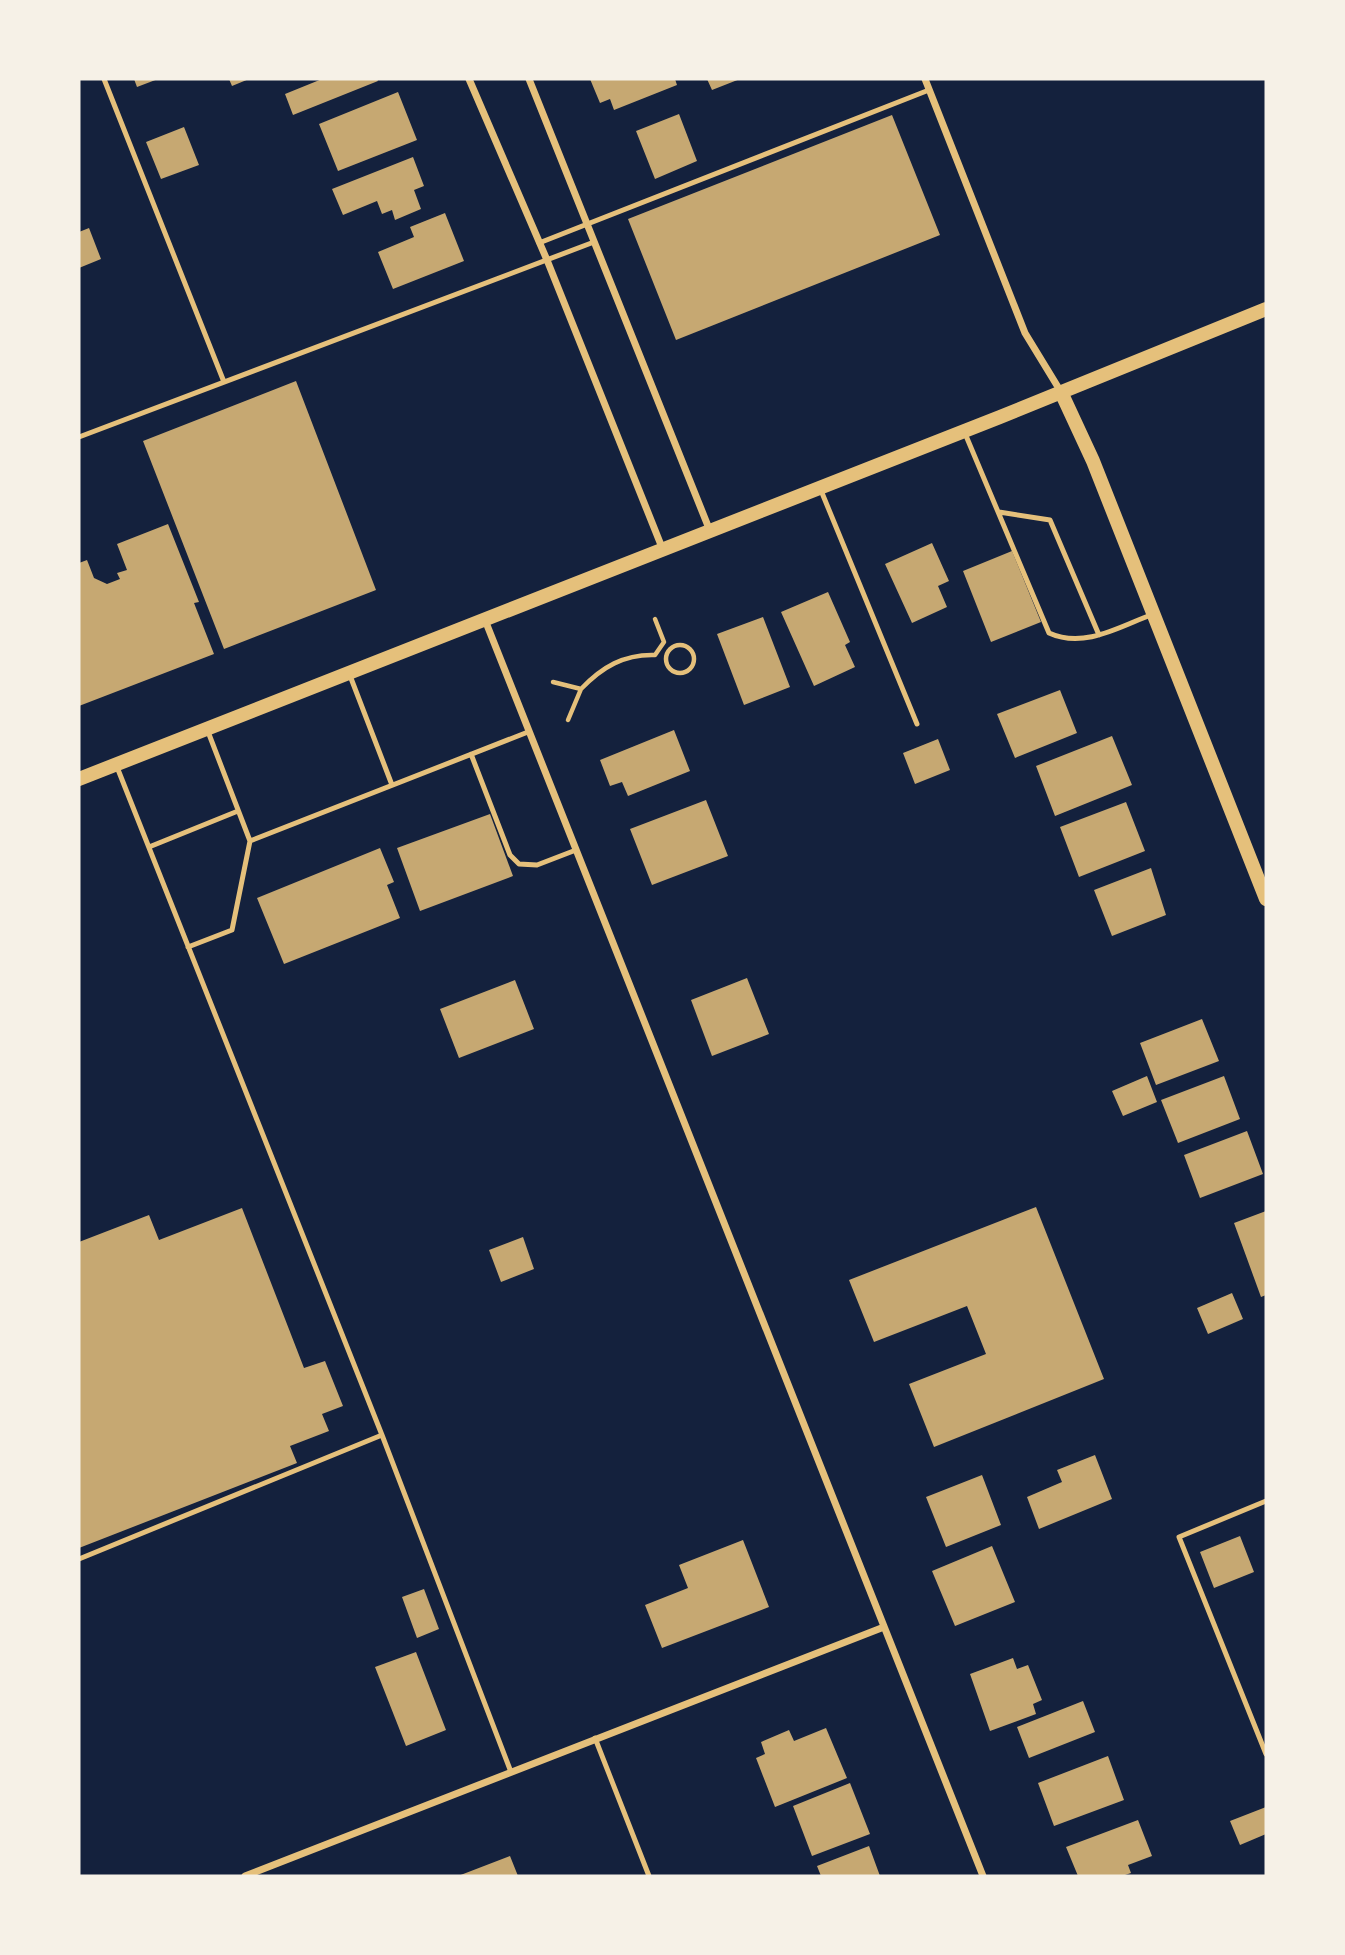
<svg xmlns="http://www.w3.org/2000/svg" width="1345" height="1955" viewBox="0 0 1345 1955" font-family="Helvetica,sans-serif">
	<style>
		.building { fill: #c6a872 }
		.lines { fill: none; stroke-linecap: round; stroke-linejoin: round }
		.path { stroke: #e5c07b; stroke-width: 4.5 }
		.service { stroke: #e5c07b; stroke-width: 5 }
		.minor { stroke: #e5c07b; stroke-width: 7 }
		.secondary { stroke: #e5c07b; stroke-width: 14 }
	</style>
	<rect width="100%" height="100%" fill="#14213d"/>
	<!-- building -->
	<path class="building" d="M134,79H158L137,87Z
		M229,79H249L232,86Z
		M322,79H377L378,81L293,115L285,94Z
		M590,79H675L677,85L614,110L610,99L600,103Z
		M707,79H740L712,90Z
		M398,92L417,140L338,171L319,124Z
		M679,114L697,161L655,179L636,131Z
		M892,115L940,235L676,340L628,219Z
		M184,127L199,165L161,179L146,142Z
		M413,157L424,186L414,190L421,209L395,220L392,210L382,214L377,201L343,215L332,189Z
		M445,213L464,261L393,289L378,252L414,237L410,227Z
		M89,228L101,259L79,268V232Z
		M296,381L376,590L224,649L143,441Z
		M168,524L199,602L194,603L214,654L79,706V563L87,560L94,578L107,584L120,579L117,573L127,570L117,544Z
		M932,543L949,581L938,586L947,607L912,623L885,564Z
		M1012,551L1041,622L991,642L963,571Z
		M828,592L850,642L845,645L855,667L814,686L781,612Z
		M763,617L790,687L744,705L717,634Z
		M1060,690L1077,733L1015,758L997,714Z
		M674,730L690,771L628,796L622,782L610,786L600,760Z
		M1112,736L1132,785L1055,816L1036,766Z
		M938,739L950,770L915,784L903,753Z
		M706,800L728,856L652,885L630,829Z
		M1126,802L1145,851L1079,877L1060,827Z
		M490,814L513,876L420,911L397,848Z
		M380,848L394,882L387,885L400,918L284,964L257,898Z
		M1151,868L1166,915L1112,936L1094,890Z
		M747,978L769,1034L712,1056L691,1000Z
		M515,980L534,1029L459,1058L440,1009Z
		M1202,1019L1219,1061L1156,1085L1140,1043Z
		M1147,1076L1157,1102L1123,1116L1112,1091Z
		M1224,1076L1240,1119L1178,1143L1161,1100Z
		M1247,1131L1263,1174L1200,1198L1184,1155Z
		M1036,1207L1104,1379L934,1447L909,1384L986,1354L967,1306L874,1342L849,1280Z
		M242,1208L304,1368L325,1361L343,1406L322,1414L329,1431L290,1446L297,1463L79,1548V1242L149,1215L159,1240Z
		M1266,1211V1295L1261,1297L1234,1223Z
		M523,1237L534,1269L501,1282L489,1250Z
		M1232,1293L1243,1319L1208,1334L1197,1308Z
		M1095,1455L1112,1499L1039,1529L1027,1497L1062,1482L1057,1470Z
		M982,1475L1001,1525L946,1547L926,1497Z
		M1240,1536L1254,1572L1214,1588L1200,1552Z
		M743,1540L769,1607L662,1648L645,1605L688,1588L679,1565Z
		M992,1546L1015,1602L955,1626L932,1571Z
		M424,1589L439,1629L417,1638L402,1597Z
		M416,1652L446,1730L406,1746L375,1667Z
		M1013,1658L1017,1669L1028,1665L1042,1700L1033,1704L1036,1714L990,1731L970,1674Z
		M1083,1701L1095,1732L1029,1758L1017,1727Z
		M826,1728L847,1778L775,1807L756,1758L765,1754L761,1742L789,1730L794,1741Z
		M1108,1756L1124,1800L1054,1826L1038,1783Z
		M850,1783L870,1834L812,1856L793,1806Z
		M1266,1807V1834L1240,1845L1230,1821Z
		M1138,1820L1152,1856L1128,1865L1131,1873L1122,1876H1078L1066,1847Z
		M869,1846L880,1876H821L817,1866Z
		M510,1856L518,1876H458Z"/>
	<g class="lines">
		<!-- path -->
		<path class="path" d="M666 659a14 14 0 1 1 28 0a14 14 0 1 1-28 0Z
			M553,682L581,689C602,667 624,654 655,655L664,642L655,619
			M568,720L581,689"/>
		<!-- service -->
		<path class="service" d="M104,79L224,382
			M539,243L929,90
			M964,431L1049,633C1084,649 1119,627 1153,614
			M79,437L594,242
			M820,488L917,724
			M999,512L1050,520L1099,635
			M349,673L392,785
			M207,729L250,841
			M471,754L510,855L519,864L537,865L576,850
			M117,767L382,1435L511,1772
			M149,847L238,811
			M188,947L232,930L250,841L528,732
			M1266,1501L1179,1537L1266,1754
			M79,1559L382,1435
			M595,1738L649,1876"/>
		<!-- minor -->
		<path class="minor" d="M469,79L547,260L663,550
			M529,79L710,531
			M925,79L1025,333L1061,392
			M485,620L983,1876
			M245,1876L884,1627"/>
		<!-- secondary -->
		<path class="secondary" d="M1061,392L1093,461L1266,899
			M79,779L1000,417L1266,309"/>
	</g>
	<!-- border -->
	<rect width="1345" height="1955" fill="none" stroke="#f6f1e7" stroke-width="161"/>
</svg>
